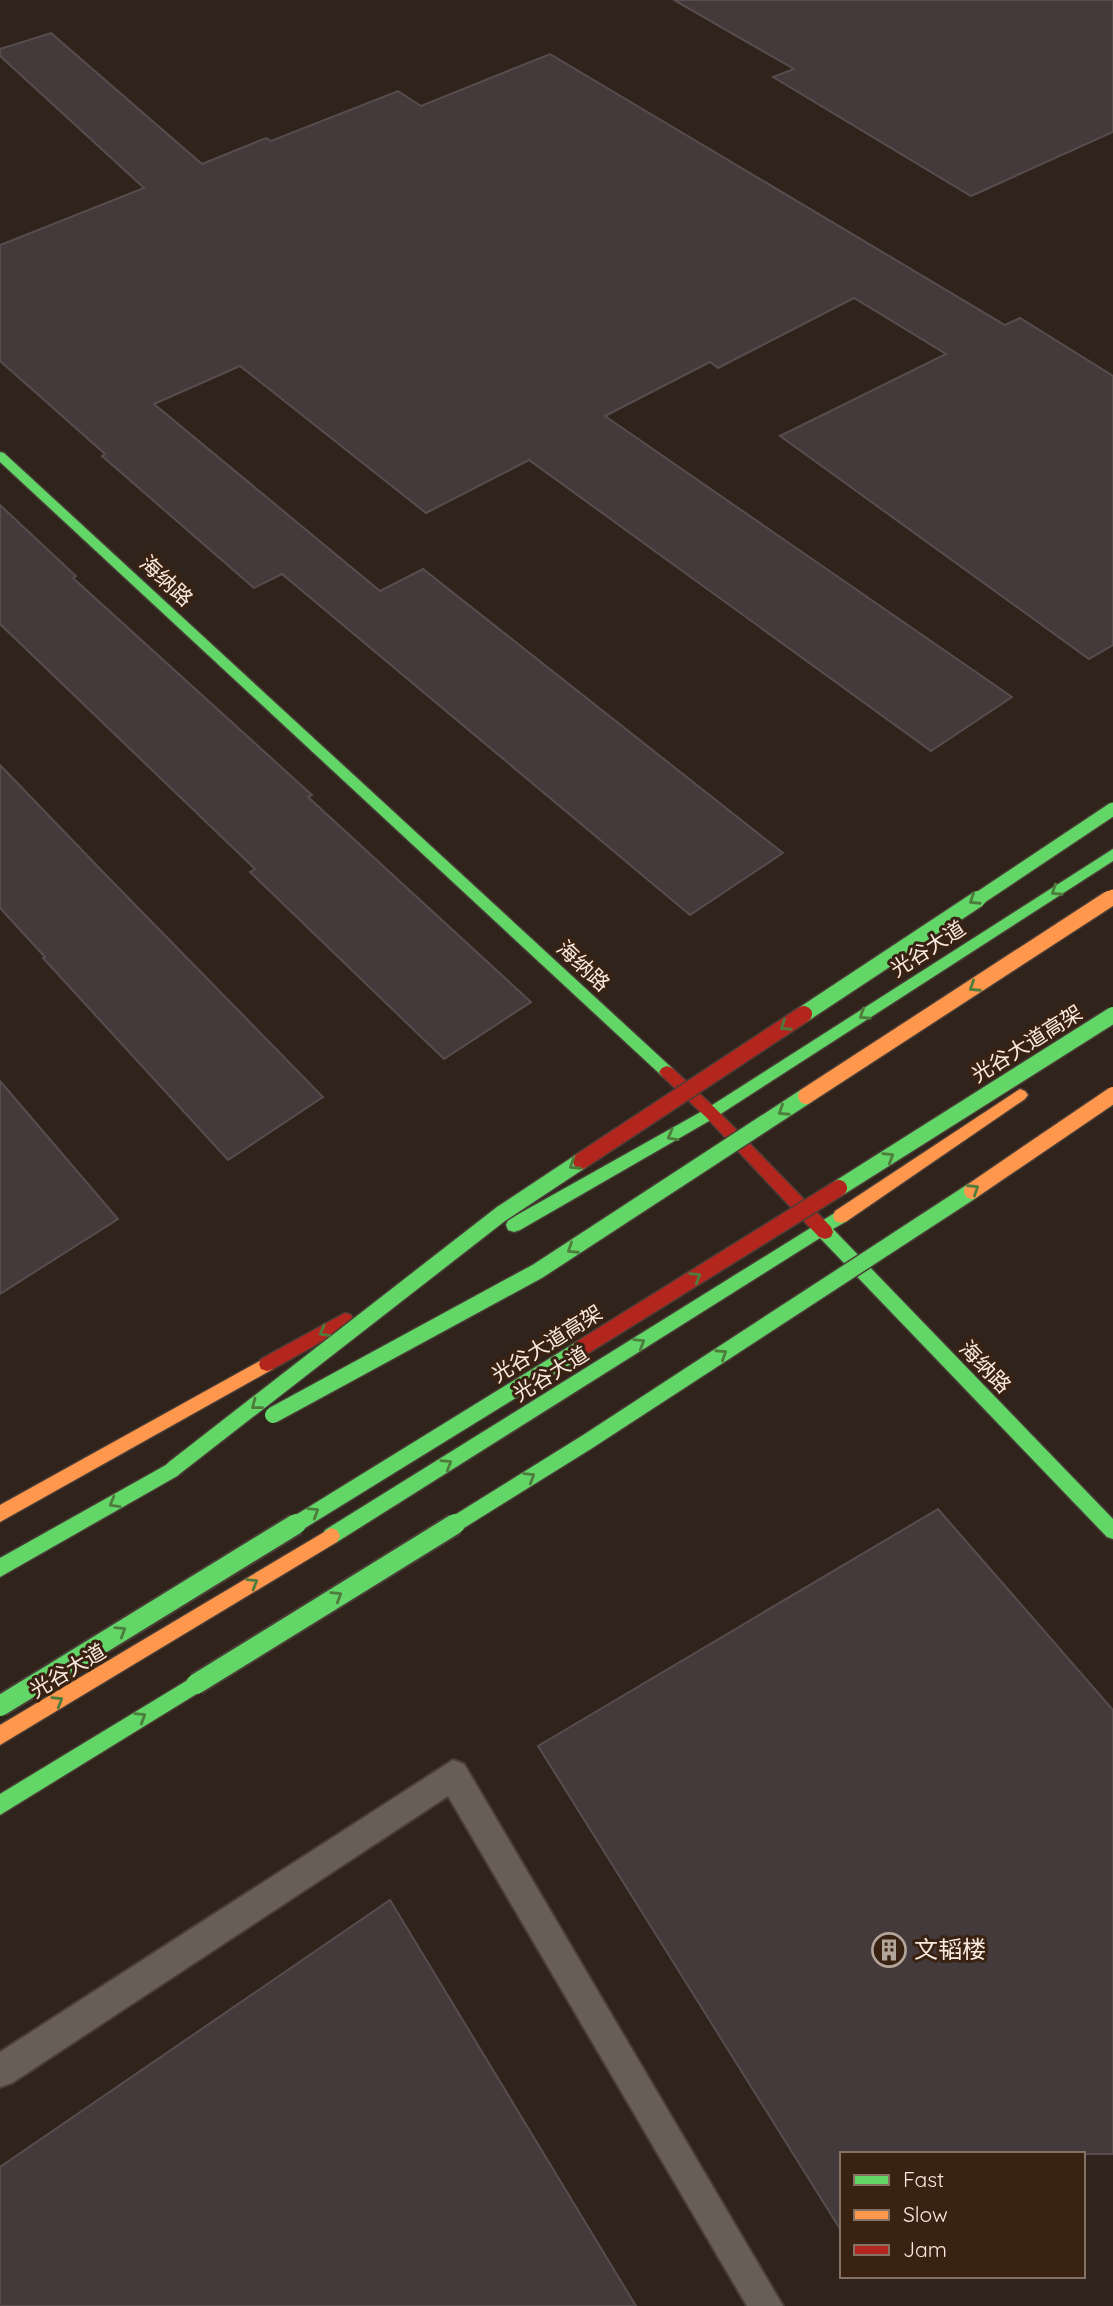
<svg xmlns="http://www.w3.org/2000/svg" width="1113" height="2306" viewBox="0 0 1113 2306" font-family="Quicksand,'Noto Sans SC',sans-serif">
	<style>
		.building { fill: #443a3c; stroke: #574c4e; stroke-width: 2 }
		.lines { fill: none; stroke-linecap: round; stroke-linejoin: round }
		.lane-casing { stroke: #493d37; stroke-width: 4 }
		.fast-casing { stroke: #493d37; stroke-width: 3 }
		.slow-casing { stroke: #493d37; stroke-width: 3 }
		.jam-casing { stroke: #493d37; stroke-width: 3 }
		.lane { fill: #695e57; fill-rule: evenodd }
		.fast { fill: #63d668; fill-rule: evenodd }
		.slow { fill: #ff974d; fill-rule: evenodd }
		.jam { fill: #b3261e; fill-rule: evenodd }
		.fast-bridge-far2-casing { stroke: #493d37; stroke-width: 16; stroke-linecap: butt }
		.fast-bridge-far1-casing { stroke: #493d37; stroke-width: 19; stroke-linecap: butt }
		.fast-bridge-casing { stroke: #493d37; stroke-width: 24; stroke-linecap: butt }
		.slow-bridge-far1-casing { stroke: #493d37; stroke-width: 16; stroke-linecap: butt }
		.slow-bridge-casing { stroke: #493d37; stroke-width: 19; stroke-linecap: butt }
		.jam-bridge-casing { stroke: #493d37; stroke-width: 19; stroke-linecap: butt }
		.fast-bridge-far2 { stroke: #63d668; stroke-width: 13 }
		.fast-bridge-far1 { stroke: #63d668; stroke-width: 16 }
		.fast-bridge { stroke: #63d668; stroke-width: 20 }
		.slow-bridge-far1 { stroke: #ff974d; stroke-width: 13 }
		.slow-bridge { stroke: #ff974d; stroke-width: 16 }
		.jam-bridge { stroke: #b3261e; stroke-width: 16 }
		.oneway { stroke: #4e7c3d }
		.labels { text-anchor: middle; stroke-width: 6; stroke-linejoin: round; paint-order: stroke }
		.street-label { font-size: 21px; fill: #f9e9df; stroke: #392212 }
		.near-poi-label { font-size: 24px; fill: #f9e9df; stroke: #392212; text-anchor: start }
	</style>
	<rect width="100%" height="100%" fill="#30231b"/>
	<!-- building -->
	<path class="building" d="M674,0H1113V132L971,196L773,77L794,69Z
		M51,33L202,164L266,138L271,141L398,91L421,106L550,54L1005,325L1020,318L1113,376V645L1089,659L780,436L946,354L854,298L718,368L710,362L605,416L1012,697L931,751L529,460L426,513L240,366L154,404L380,591L423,569L783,853L690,915L282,574L254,588L102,456L105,454L0,361V245L144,188L0,56V49Z
		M0,505L76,576L73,578L312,795L308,797L531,1002L444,1059L250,872L255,869L0,624Z
		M0,765L104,873L323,1097L228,1160L43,958L45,957L0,908Z
		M0,1081L118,1219L0,1294Z
		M938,1509L1113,1710V2154H842V2232L538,1746Z
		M390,1900L636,2306H0V2167Z"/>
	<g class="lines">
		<!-- lane casing -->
		<g class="lane-casing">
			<path id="lane" d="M453,1760L464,1764L783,2306H747L448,1796L12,2083L0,2087V2052Z"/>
		</g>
		<!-- fast casing -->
		<g class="fast-casing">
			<path id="fast" d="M0,452L4,453L672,1068L675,1072L672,1076H662L0,462Z
				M1113,849V861L716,1117L520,1230L514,1232L508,1230L506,1225L508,1220L706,1109Z
				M841,1209L847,1211L849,1216L847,1221L833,1229L1113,1519V1539L1107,1537L820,1238L337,1542L331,1544L325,1542L322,1536L325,1530Z
				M173,1461L179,1463L182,1469L179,1475L0,1577V1558Z
				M196,1675L203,1678L205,1684L203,1690L0,1815V1794Z"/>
		</g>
		<!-- slow casing -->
		<g class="slow-casing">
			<path id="slow" d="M1020,1089L1025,1091L1028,1095L1025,1099L847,1221L841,1223L835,1221L833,1216L835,1211Z
				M267,1357L273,1359L275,1364L273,1369L0,1522V1505Z
				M331,1528L337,1530L340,1536L337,1542L0,1745V1725Z"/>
		</g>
		<!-- jam casing -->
		<g class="jam-casing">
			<path id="jam" d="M667,1066L672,1068L716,1109L831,1227L833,1232L831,1237L825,1239L819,1237L706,1117L662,1076L659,1072L662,1068Z
				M345,1313L351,1315L353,1320L351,1325L273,1369L267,1371L261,1369L259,1364L261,1359Z"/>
		</g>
		<!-- lane -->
		<use href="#lane" class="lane"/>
		<!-- fast -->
		<use href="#fast" class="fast"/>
		<!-- slow -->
		<use href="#slow" class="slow"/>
		<!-- jam -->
		<use href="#jam" class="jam"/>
		<!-- fast-bridge-far2 casing -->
		<g class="fast-bridge-far2-casing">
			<path id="fast-bridge-far2" d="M975,901L1113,809"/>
		</g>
		<!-- fast-bridge-far1 casing -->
		<g class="fast-bridge-far1-casing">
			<path id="fast-bridge-far1" d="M804,1014L978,899
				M839,1188L1113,1015
				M273,1415L538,1271L806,1096
				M173,1469L501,1214L581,1161
				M293,1526L580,1349
				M452,1526L587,1442L972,1191"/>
		</g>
		<!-- fast-bridge casing -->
		<g class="fast-bridge-casing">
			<path id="fast-bridge" d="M196,1684L455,1524
				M0,1706L296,1524"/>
		</g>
		<!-- slow-bridge-far1 casing -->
		<g class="slow-bridge-far1-casing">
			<path id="slow-bridge-far1" d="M1106,901L1113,896"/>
		</g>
		<!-- slow-bridge casing -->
		<g class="slow-bridge-casing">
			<path id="slow-bridge" d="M806,1096L1109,899
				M972,1191L1113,1095"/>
		</g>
		<!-- jam-bridge casing -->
		<g class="jam-bridge-casing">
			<path id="jam-bridge" d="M581,1161L804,1014
				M580,1349L839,1188"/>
		</g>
		<!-- fast-bridge-far2 -->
		<use href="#fast-bridge-far2" class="fast-bridge-far2"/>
		<!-- fast-bridge-far1 -->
		<use href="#fast-bridge-far1" class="fast-bridge-far1"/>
		<!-- fast-bridge -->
		<use href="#fast-bridge" class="fast-bridge"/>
		<!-- slow-bridge-far1 -->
		<use href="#slow-bridge-far1" class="slow-bridge-far1"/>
		<!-- slow-bridge -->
		<use href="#slow-bridge" class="slow-bridge"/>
		<!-- jam-bridge -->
		<use href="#jam-bridge" class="jam-bridge"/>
	</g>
	<!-- one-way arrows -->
	<defs><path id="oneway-chevron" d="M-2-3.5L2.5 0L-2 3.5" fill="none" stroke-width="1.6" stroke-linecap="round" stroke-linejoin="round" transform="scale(1.75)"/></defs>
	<g class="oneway">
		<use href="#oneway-chevron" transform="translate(1056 891) rotate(147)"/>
		<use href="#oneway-chevron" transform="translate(974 900) rotate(147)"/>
		<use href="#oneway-chevron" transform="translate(974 987) rotate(147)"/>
		<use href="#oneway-chevron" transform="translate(864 1015) rotate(147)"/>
		<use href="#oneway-chevron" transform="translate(785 1026) rotate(147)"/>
		<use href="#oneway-chevron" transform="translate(783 1111) rotate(147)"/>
		<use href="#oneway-chevron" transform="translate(672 1136) rotate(151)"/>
		<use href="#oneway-chevron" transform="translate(889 1157) rotate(-32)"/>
		<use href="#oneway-chevron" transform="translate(574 1165) rotate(147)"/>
		<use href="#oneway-chevron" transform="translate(974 1189) rotate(-33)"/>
		<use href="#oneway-chevron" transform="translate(572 1249) rotate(147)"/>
		<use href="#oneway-chevron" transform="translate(696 1277) rotate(-32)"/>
		<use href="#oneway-chevron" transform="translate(324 1332) rotate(151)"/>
		<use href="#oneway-chevron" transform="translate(640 1343) rotate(-32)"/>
		<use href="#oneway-chevron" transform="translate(722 1354) rotate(-33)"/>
		<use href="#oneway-chevron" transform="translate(256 1405) rotate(142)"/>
		<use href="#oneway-chevron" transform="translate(447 1464) rotate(-32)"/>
		<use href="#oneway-chevron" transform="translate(530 1477) rotate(-32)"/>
		<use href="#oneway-chevron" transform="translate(114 1503) rotate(150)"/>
		<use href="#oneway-chevron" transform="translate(314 1512) rotate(-32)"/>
		<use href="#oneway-chevron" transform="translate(253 1583) rotate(-31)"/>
		<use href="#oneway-chevron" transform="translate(337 1596) rotate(-32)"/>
		<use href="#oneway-chevron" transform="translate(121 1631) rotate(-32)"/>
		<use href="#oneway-chevron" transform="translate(58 1701) rotate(-31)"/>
		<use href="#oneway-chevron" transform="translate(141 1717) rotate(-32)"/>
	</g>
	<!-- icons -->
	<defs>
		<g id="building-ring" transform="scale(1.75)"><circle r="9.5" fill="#392212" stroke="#b3a49a" stroke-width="1.5"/><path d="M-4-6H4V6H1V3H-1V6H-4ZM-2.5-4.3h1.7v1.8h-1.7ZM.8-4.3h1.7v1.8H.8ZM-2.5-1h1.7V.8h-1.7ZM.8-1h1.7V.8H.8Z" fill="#b3a49a"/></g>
	</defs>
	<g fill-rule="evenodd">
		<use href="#building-ring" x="889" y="1950"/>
	</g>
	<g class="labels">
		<!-- street labels -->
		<g class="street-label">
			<text transform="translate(166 581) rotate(43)" y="7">海纳路</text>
			<text transform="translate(928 949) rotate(-33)" y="7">光谷大道</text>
			<text transform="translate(583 966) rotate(43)" y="7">海纳路</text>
			<text transform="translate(1027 1044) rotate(-32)" y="7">光谷大道高架</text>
			<text transform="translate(547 1344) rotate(-32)" y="7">光谷大道高架</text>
			<text transform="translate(985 1367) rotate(46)" y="7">海纳路</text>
			<text transform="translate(551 1374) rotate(-32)" y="7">光谷大道</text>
			<text transform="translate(68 1671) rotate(-31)" y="7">光谷大道</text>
		</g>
		<!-- near-poi labels -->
		<g class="near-poi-label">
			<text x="914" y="1958">文韬楼</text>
		</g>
	</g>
	<!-- legend -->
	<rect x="840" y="2152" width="245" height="126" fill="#392212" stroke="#867264" stroke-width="2"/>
	<rect x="854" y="2175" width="35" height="10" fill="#63d668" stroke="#867264" stroke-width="2"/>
	<text x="903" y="2187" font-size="21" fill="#f9e9df">Fast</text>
	<rect x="854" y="2210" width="35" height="10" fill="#ff974d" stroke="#867264" stroke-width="2"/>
	<text x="903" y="2222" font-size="21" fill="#f9e9df">Slow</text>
	<rect x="854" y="2245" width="35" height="10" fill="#b3261e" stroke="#867264" stroke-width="2"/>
	<text x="903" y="2257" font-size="21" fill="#f9e9df">Jam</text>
</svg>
